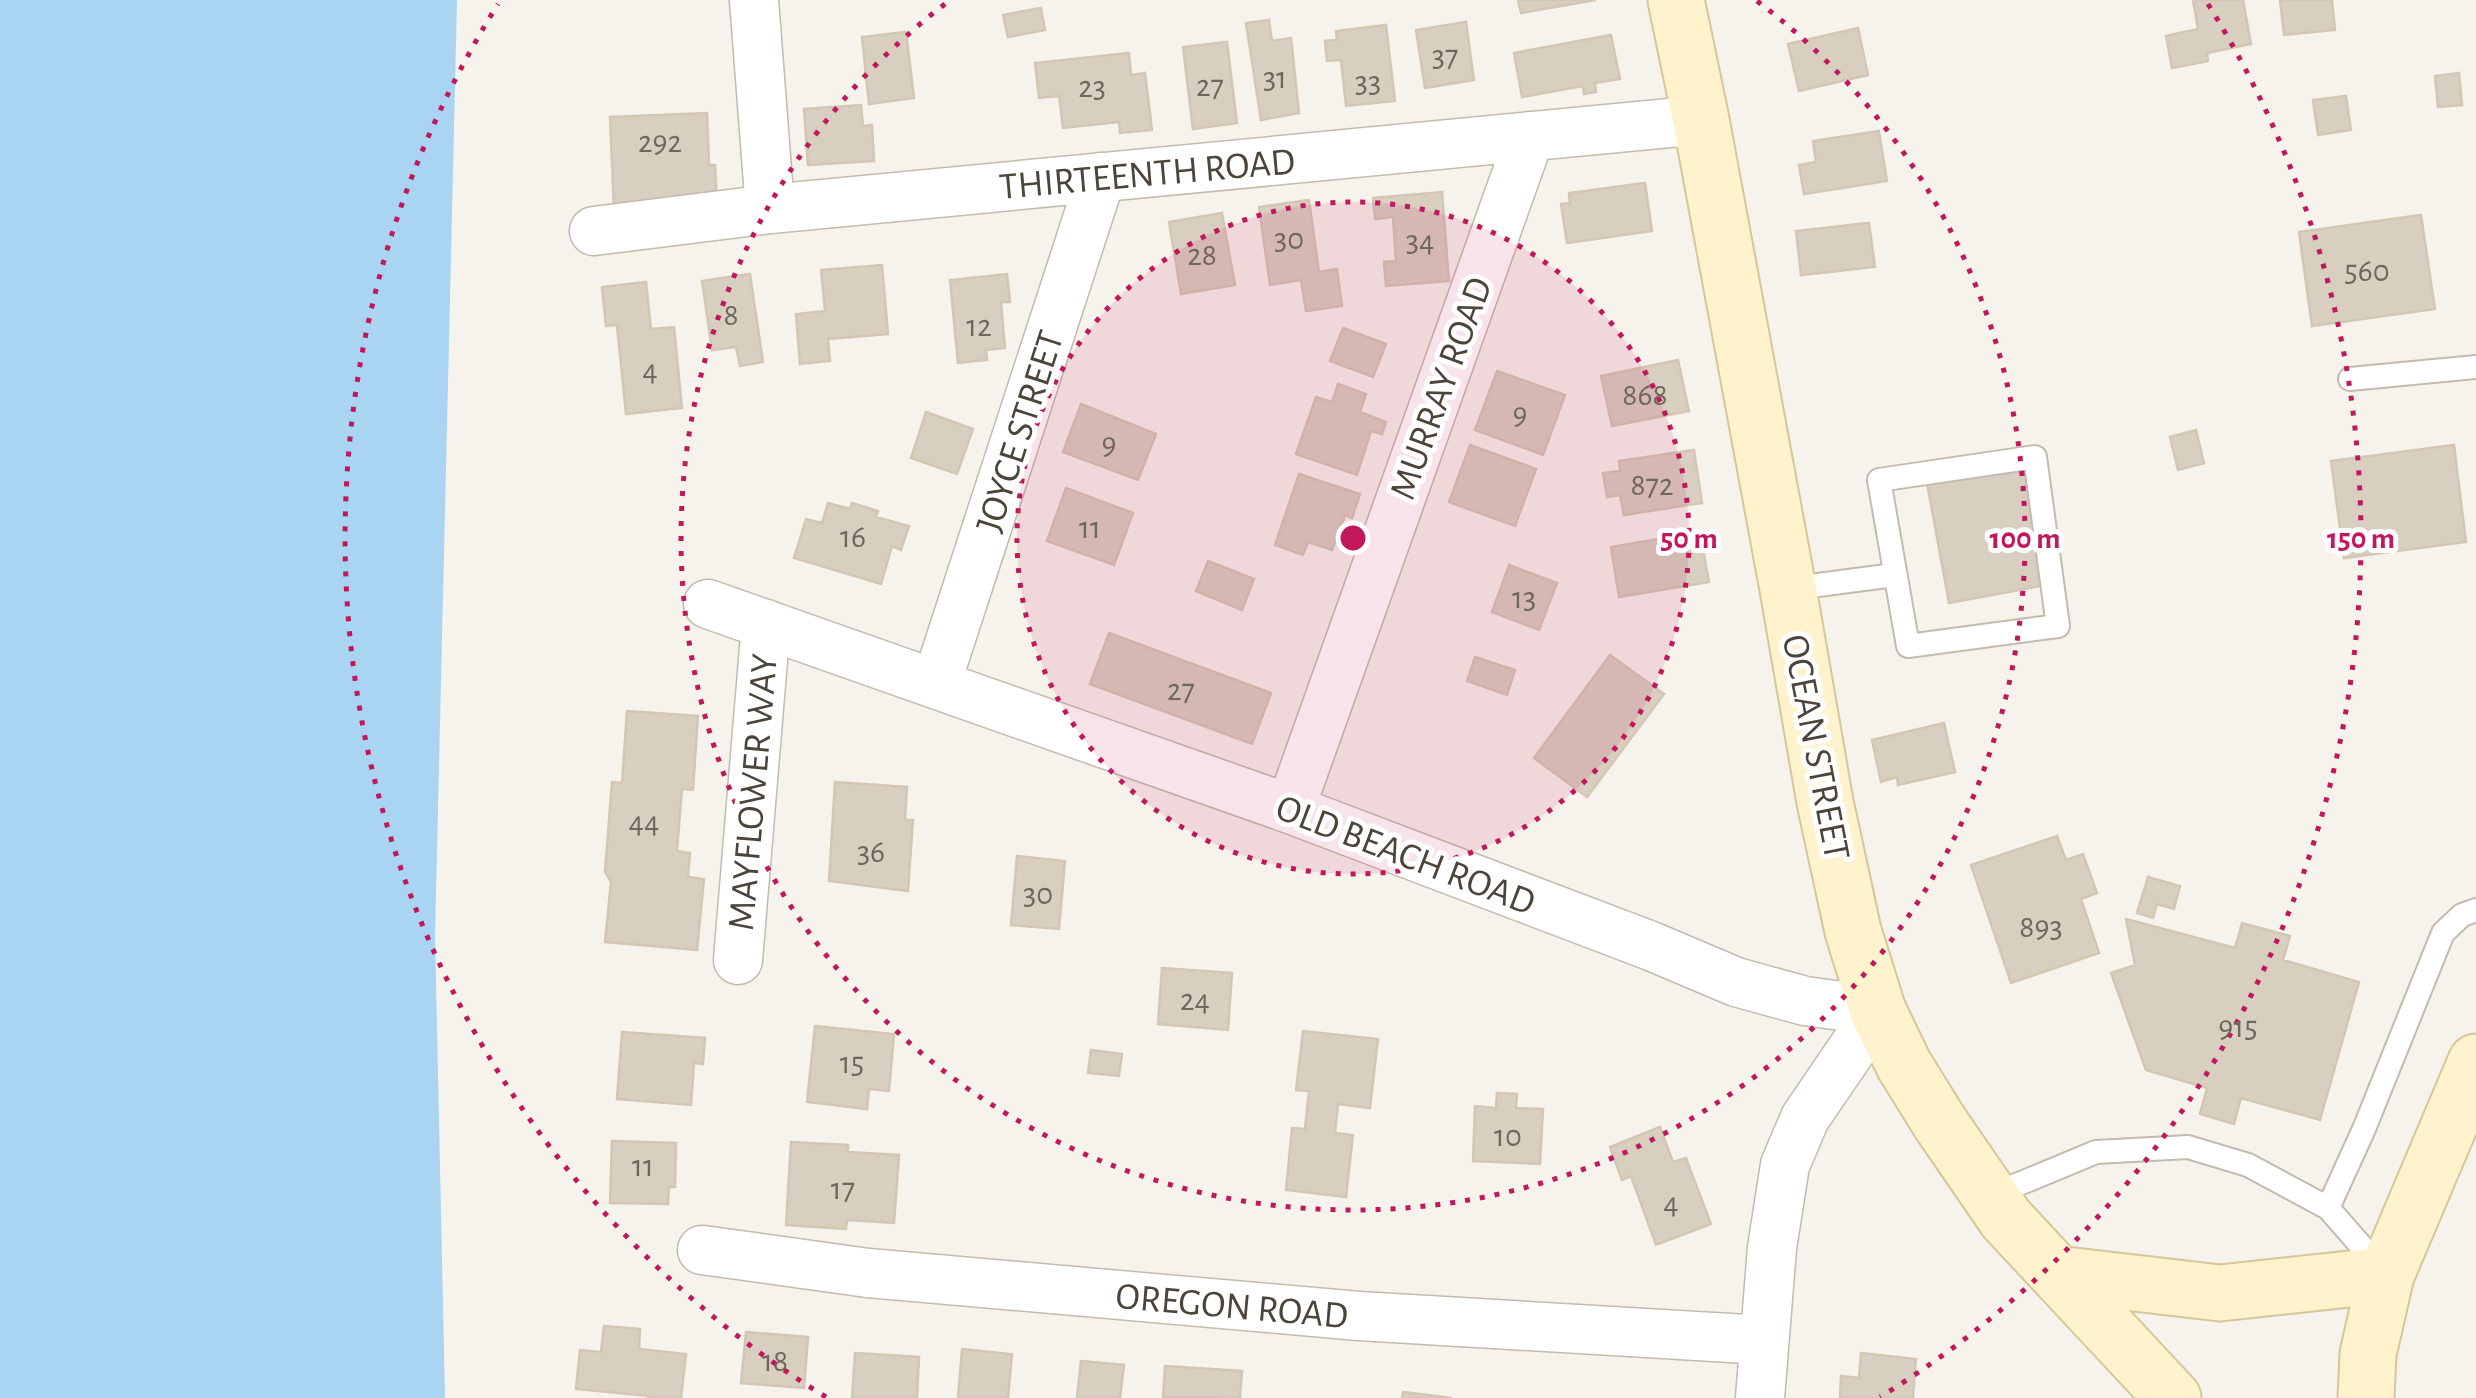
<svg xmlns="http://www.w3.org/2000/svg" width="2476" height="1398" viewBox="0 0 2476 1398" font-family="'Alegreya Sans',sans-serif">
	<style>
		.water { fill: #a9d4f2 }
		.building { fill: #d8cfc1; stroke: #d3c7b4; stroke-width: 2.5 }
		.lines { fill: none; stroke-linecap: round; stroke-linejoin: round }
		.lane-casing { stroke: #c2bbae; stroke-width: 26 }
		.street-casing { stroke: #c2bbae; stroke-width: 51 }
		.secondary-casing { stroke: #d6c79b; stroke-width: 59 }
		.lane { stroke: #fff; stroke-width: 22 }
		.street { stroke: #fff; stroke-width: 48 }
		.secondary { stroke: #fff3cd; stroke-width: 55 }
		.ring { fill: none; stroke: #c2185b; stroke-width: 5; stroke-dasharray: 5 10 }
		.labels { text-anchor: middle; stroke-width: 10; stroke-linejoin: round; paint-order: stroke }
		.number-label { font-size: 32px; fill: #6e675b }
		.street-label { font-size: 38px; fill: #4b4439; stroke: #fff }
		.centre { fill: #c2185b; stroke: #fff; stroke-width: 5 }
		.ring-label { font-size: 30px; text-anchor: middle; font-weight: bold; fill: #c2185b; stroke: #fff; stroke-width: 10; stroke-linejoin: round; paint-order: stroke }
	</style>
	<rect width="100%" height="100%" fill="#f6f3ec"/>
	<!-- water -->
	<path class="water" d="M0,0H457L435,936L445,1398H0Z"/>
	<!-- building -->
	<path class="building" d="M1518,0H1596L1521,13Z
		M2193,0H2243L2251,44L2207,53L2208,61L2172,68L2166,36L2198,29Z
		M2280,0H2332L2335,30L2284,35Z
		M1041,8L1045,30L1008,37L1003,15Z
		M1269,20L1272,41L1291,38L1299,113L1261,120L1246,23Z
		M1466,22L1474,80L1425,88L1416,30Z
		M1386,25L1395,101L1346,106L1341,60L1327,61L1325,41L1337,40L1336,31Z
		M1858,28L1868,75L1799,91L1788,44Z
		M906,32L914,98L869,104L862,37Z
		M1611,35L1620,79L1595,83L1596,92L1584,94L1583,86L1522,97L1514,53Z
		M1227,42L1237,123L1193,129L1183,47Z
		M1129,53L1131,75L1145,73L1152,130L1120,133L1119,122L1063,128L1059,96L1039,98L1035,63Z
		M2459,73L2462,105L2438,107L2435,76Z
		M2346,96L2351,130L2318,135L2313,100Z
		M861,105L863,126L872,125L874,161L808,165L804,109Z
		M707,113L709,165H715L717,205L614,210L610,117Z
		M1879,131L1887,181L1804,194L1799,165L1816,162L1813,141Z
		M1645,183L1652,231L1567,243L1561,204L1570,203L1569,193Z
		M1442,192L1449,281L1386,286L1384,262L1396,261L1393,217L1375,219L1373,198Z
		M1309,200L1319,272L1337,269L1342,306L1306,311L1301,280L1270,285L1259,207Z
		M1222,213L1235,285L1181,294L1169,222Z
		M2421,215L2435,309L2312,326L2299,232Z
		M1869,223L1875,267L1801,275L1796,231Z
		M882,265L888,334L828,339L830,361L800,364L796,314L825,311L821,270Z
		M750,274L763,362L740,366L736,347L712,350L702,281Z
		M1007,274L1010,302H1001L1005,348L986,350L987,360L958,363L950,280Z
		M646,282L651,329L674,327L682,408L626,414L617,325L606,326L602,287Z
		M1343,328L1386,344L1373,377L1330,361Z
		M1678,360L1689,411L1612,426L1601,376Z
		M1497,371L1565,395L1543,455L1475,430Z
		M1338,384L1366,394L1360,412L1386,422L1382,434L1371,431L1357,475L1296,454L1316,397L1332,402Z
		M1081,404L1156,434L1138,480L1063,452Z
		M926,412L973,429L957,474L911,458Z
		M2196,430L2204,463L2178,470L2170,437Z
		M1470,445L1536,469L1515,526L1449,502Z
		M2454,445L2466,542L2344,558L2331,461Z
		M1694,450L1702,503L1624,515L1620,495L1607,497L1603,473L1620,471L1619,461Z
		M2024,465L2046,585L1949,603L1927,483Z
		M1299,474L1360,494L1352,518L1345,515L1332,550L1308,542L1303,555L1275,545Z
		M1066,488L1133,513L1114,565L1047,541Z
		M828,503L850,509L852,503L878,511L876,517L909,526L901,550L892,546L881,584L794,558L806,519L822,523Z
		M1700,532L1709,582L1619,597L1611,547Z
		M1208,561L1254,579L1242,610L1196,591Z
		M1509,565L1557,583L1539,630L1492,612Z
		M1109,633L1271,693L1252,744L1090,684Z
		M1610,655L1664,694L1587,797L1534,758Z
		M1475,657L1515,670L1507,695L1467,681Z
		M627,711L698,716L693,790L682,789L677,851L690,853L688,877L704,879L697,950L605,942L611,882L605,872L612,782L622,783Z
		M1944,723L1955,772L1898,785L1897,777L1881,782L1872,740Z
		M835,782L907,787L905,820H913L908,891L829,881Z
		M2057,836L2066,860L2083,854L2097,893L2081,899L2099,953L2011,983L1971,865Z
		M1017,856L1065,861L1059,929L1011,925Z
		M2148,877L2180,886L2174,909L2157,904L2153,918L2137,913Z
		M2126,919L2235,948L2242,923L2290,936L2283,960L2359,982L2320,1120L2241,1098L2234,1124L2200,1114L2207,1088L2146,1070L2111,973L2135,965Z
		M1162,968L1232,973L1228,1030L1158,1024Z
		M815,1026L894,1034L889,1091L869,1089L867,1109L807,1102Z
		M1303,1031L1378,1039L1370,1108L1338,1104L1335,1133L1353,1135L1346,1197L1286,1190L1292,1128L1305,1129L1309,1091L1296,1090Z
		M622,1032L705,1038L703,1064L694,1063L691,1105L617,1099Z
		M1091,1050L1122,1054L1119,1076L1088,1073Z
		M1497,1093L1517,1094L1516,1108L1543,1109L1540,1164L1473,1161L1475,1106L1496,1108Z
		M1660,1127L1673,1162L1686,1158L1711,1224L1656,1245L1631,1176L1622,1180L1610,1147Z
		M612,1141L676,1143L675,1187H669L668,1204L610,1203Z
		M791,1142L848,1145V1152L899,1155L894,1223L847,1220L846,1229L786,1225Z
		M604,1326L640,1329L639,1349L686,1354L681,1398H648L649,1396L576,1389L580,1350L601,1352Z
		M746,1332L808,1337L804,1388L741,1383Z
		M962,1349L1012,1354L1008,1398H958Z
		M855,1353L919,1357L917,1398H852Z
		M1861,1353L1916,1359L1913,1398H1840L1841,1376L1859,1378Z
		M1081,1361L1124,1365L1120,1398H1077Z
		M1165,1366L1242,1371L1240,1398L1163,1397Z
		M1403,1392L1452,1398H1402Z"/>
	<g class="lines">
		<!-- lane casing -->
		<g class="lane-casing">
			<path id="lane" d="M2350,379L2476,367
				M2035,457L2058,626L1908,646L1879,480Z
				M1788,589L1894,575
				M1990,1196L2096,1152L2188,1147L2248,1165L2328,1208L2384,1272
				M2328,1208L2364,1129L2443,933L2462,915L2476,910"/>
		</g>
		<!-- street casing -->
		<g class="street-casing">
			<path id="street" d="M754,0L770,209
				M594,231L770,209L1701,120
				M708,604L1290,809L1651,946L1736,982L1805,1001L1878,1011L1805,1118L1785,1165L1772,1248L1760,1398
				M936,684L1101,177
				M1290,809L1530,136
				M738,960L766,624
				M702,1250L868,1273L1359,1316L1764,1340"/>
		</g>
		<!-- secondary casing -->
		<g class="secondary-casing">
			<path id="secondary" d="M1676,0L1701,120L1788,589L1825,802L1853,931L1878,1011L1904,1065L1940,1123L2006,1219L2173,1398
				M2057,1274L2220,1293L2386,1275
				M2366,1398L2368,1354L2386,1275L2476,1062"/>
		</g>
		<!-- lane -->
		<use href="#lane" class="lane"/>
		<!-- street -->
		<use href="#street" class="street"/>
		<!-- secondary -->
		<use href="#secondary" class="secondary"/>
	</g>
	<!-- distance rings -->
	<circle cx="1353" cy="538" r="336" fill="#c2185b" fill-opacity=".12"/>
	<g class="ring">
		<circle cx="1353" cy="538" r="336"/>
		<path d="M1757 1A672 672 0 1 1 949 1"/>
		<path d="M826 1397A1008 1008 0 0 1 498 4M2208 4A1008 1008 0 0 1 1880 1397"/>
	</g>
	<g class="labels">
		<!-- number labels -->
		<g class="number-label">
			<text x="1445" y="66">37</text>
			<text x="1275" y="88">31</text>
			<text x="1368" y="92">33</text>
			<text x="1210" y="96">27</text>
			<text x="1092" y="97">23</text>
			<text x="660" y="152">292</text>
			<text x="1289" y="249">30</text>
			<text x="1420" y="251">34</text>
			<text x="1202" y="265">28</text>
			<text x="2367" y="281">560</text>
			<text x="731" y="325">8</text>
			<text x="979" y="336">12</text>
			<text x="650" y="380">4</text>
			<text x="1645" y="405">868</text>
			<text x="1520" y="424">9</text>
			<text x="1109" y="454">9</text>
			<text x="1652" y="495">872</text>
			<text x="1090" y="538">11</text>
			<text x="853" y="547">16</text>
			<text x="1524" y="608">13</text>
			<text x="1181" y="700">27</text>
			<text x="644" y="832">44</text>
			<text x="871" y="862">36</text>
			<text x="1038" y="904">30</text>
			<text x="2041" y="937">893</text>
			<text x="1195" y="1010">24</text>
			<text x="2238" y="1037">915</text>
			<text x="852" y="1073">15</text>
			<text x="1508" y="1146">10</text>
			<text x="643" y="1176">11</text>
			<text x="843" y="1199">17</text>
			<text x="1671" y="1213">4</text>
			<text x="775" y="1371">18</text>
		</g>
		<!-- street labels -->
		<g class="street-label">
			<text transform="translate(1147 173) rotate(-5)" y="13">THIRTEENTH ROAD</text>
			<text transform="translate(1440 388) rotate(-70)" y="13">MURRAY ROAD</text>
			<text transform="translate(1019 431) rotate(-72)" y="13">JOYCE STREET</text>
			<text transform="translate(1817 747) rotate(79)" y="13">OCEAN STREET</text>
			<text transform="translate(752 792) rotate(-85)" y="13">MAYFLOWER WAY</text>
			<text transform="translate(1406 854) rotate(21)" y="13">OLD BEACH ROAD</text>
			<text transform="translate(1232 1305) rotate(5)" y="13">OREGON ROAD</text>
		</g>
	</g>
	<circle cx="1353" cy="538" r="15" class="centre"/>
	<g class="ring-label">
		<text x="1689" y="548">50 m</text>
		<text x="2025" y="548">100 m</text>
		<text x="2361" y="548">150 m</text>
	</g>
</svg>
